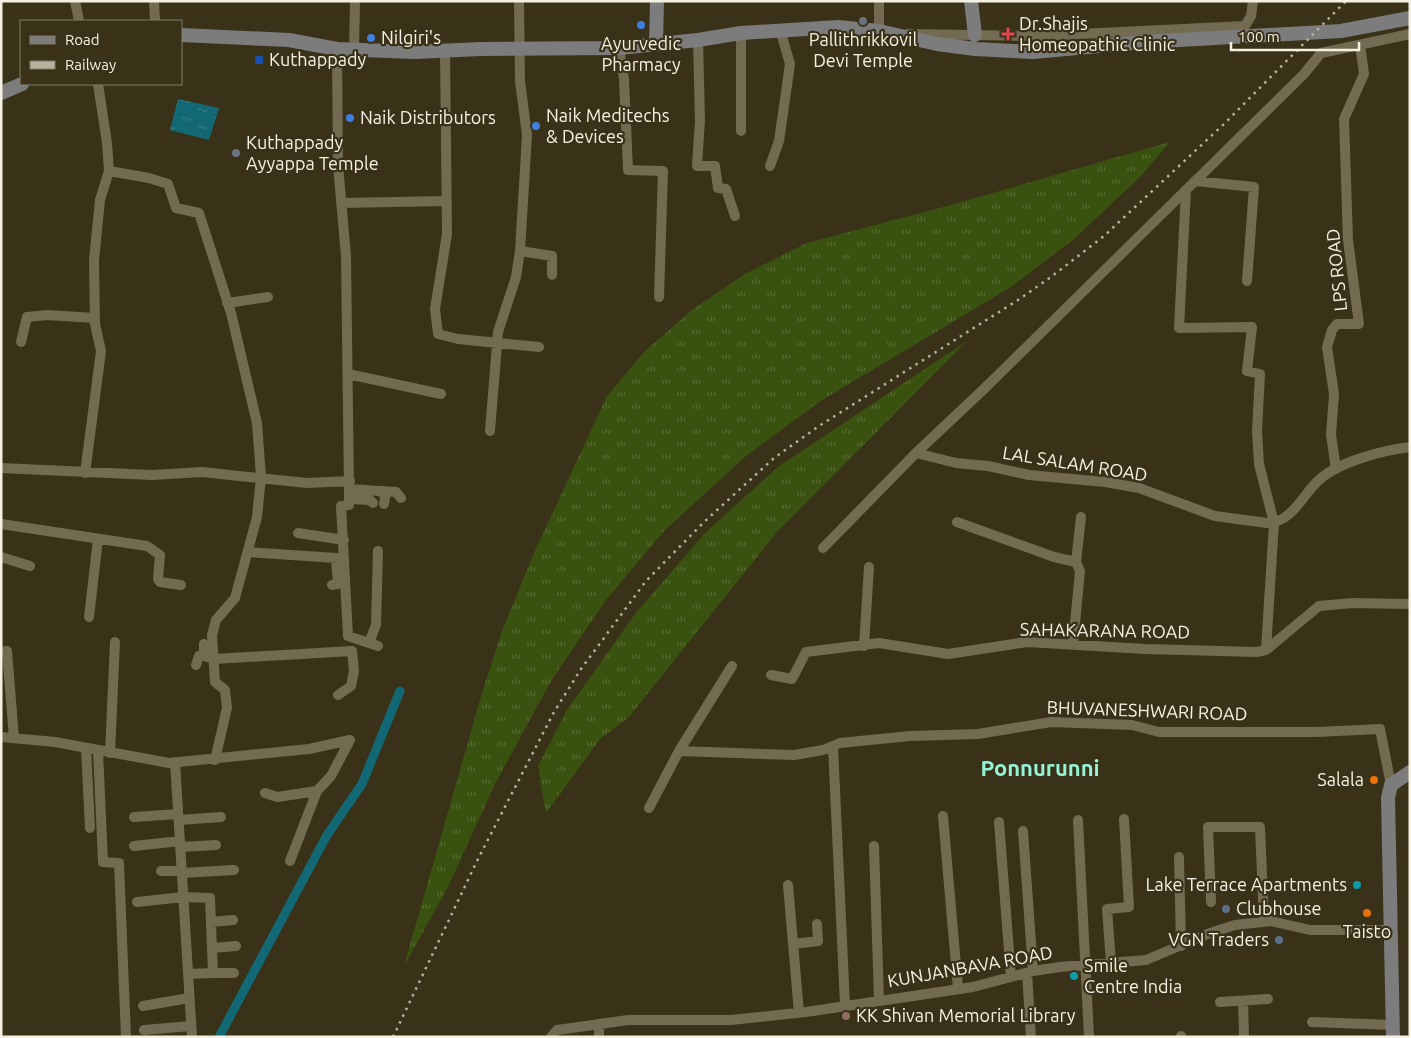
<svg xmlns="http://www.w3.org/2000/svg" width="1411" height="1038" viewBox="0 0 1411 1038" font-family="Ubuntu,sans-serif">
	<style>
		.grass { fill: url(#grass-tufts) }
		.water { fill: url(#water-ripples) }
		.lines { fill: none; stroke-linecap: round; stroke-linejoin: round }
		.canal { stroke: #126975; stroke-width: 9 }
		.street { stroke: #736b51; stroke-width: 10 }
		.secondary { stroke: #7c7c7c; stroke-width: 14 }
		.rail { stroke: #b7b19f; stroke-width: 2.5; stroke-dasharray: 2.5 5; stroke-linecap: butt }
		.worship-dot { fill: #6b7280; stroke: #393118; stroke-width: 2 }
		.shop-dot { fill: #3f7fe0; stroke: #393118; stroke-width: 2 }
		.health-dot { fill: #e0444e; stroke: #393118; stroke-width: 2 }
		.transit-dot { fill: #1a4fb4; stroke: #393118; stroke-width: 2 }
		.food-dot { fill: #e8710a; stroke: #393118; stroke-width: 2 }
		.culture-dot { fill: #0f9aa8; stroke: #393118; stroke-width: 2 }
		.service-dot { fill: #5c6f8a; stroke: #393118; stroke-width: 2 }
		.education-dot { fill: #8d6e63; stroke: #393118; stroke-width: 2 }
		.labels { text-anchor: middle; stroke-width: 4.5; stroke-linejoin: round; paint-order: stroke }
		.poi-label { font-size: 18px; fill: #f5f1e2; stroke: #393118; text-anchor: start }
		.street-label { font-size: 18px; fill: #f5f1e2; stroke: #393118 }
		.district-label { font-size: 22px; font-weight: bold; fill: #95f4d7; stroke: #393118 }
	</style>
	<defs>
		<pattern id="grass-tufts" width="24" height="20" patternUnits="userSpaceOnUse" patternTransform="scale(1.25)"><rect width="24" height="20" fill="#3a520f"/><path d="M3 7l-1-3M5 7V3M7 7l1-3M15 17l-1-3M17 17v-4M19 17l1-3" fill="none" stroke="#576b32"/></pattern>
		<pattern id="water-ripples" width="26" height="14" patternUnits="userSpaceOnUse" patternTransform="scale(1.25)"><rect width="26" height="14" fill="#126975"/><path d="M2 4q2-2 4 0t4 0M15 11q2-2 4 0t4 0" fill="none" stroke="#357f88"/></pattern>
	</defs>
	<rect width="100%" height="100%" fill="#393118"/>
	<!-- grass -->
	<path class="grass" d="M1170,142L1139,178L1074,239L1011,287L819,402L746,456L664,531L606,600L551,681L495,784L448,887L404,966L482,693L502,631L534,553L607,396L645,351L692,310L745,274L807,243L951,205Z
		M967,341L777,532L629,717L600,739L546,813L538,766L567,710L635,614L706,532L778,467Z"/>
	<!-- water -->
	<path class="water" d="M178,99L219,108L209,140L170,130Z"/>
	<g class="lines">
		<!-- canal -->
		<path class="canal" d="M219,1037L327,835L362,784L400,691"/>
		<!-- street -->
		<path class="street" d="M75,1L79,21
			M154,1L155,21
			M519,1L520,81L527,135L520,251L552,256V275
			M879,1V31
			M741,33V131
			M908,34L1039,36L1245,26L1251,16L1253,1
			M698,40L700,120L697,166H715L718,188L726,189L735,216
			M619,48L624,79L628,170L663,171L659,297
			M337,49L338,165L346,256L349,489L396,492L401,498
			M354,50L355,1
			M445,51L447,234L435,309L438,334L458,339L539,347
			M98,84L107,143L109,171L149,178L168,184L176,208L199,213L231,313L257,423L261,477L257,517L235,598L216,620L212,635L215,682L225,690L227,708L215,760
			M770,166L779,141L790,64L780,29
			M1195,181L1254,187L1247,281
			M1186,190L1179,328L1252,327L1247,371L1260,374L1257,431L1259,464L1274,523L1266,650
			M341,203L446,201
			M227,303L268,297
			M21,342L27,317L47,315L95,318
			M348,374L441,394
			M490,431L498,332L516,277L520,251
			M916,453L956,463L988,466L1029,475L1105,482L1139,488L1215,516L1267,523C1292,523 1303,494 1319,480C1338,462 1384,450 1410,447
			M1,468L152,475L202,472L307,483L350,481
			M1336,469L1331,435L1334,394L1327,347L1332,330L1337,324H1359L1348,240L1344,119L1364,74L1360,45
			M85,473L101,351L95,324L94,260L100,200L109,171
			M349,489V505L341,506L348,636L378,646
			M383,491L385,498L384,504
			M349,499L370,500L373,503
			M957,522L1054,557L1076,562
			M1,524L147,546L160,555L158,579L160,582L181,585
			M298,533L344,540
			M823,548L916,453L986,387L1304,74L1321,53L1410,34
			M248,552L336,558L338,584L332,585
			M1,557L30,566
			M89,617L98,539
			M369,643L376,625L378,551
			M204,644V656L214,659L352,651L354,671L351,686L338,695
			M1073,644L1080,571L1076,562L1081,517
			M864,646L869,567
			M1,652L7,651L14,738
			M196,665L199,656H204
			M771,675L792,679L806,652L879,643L948,654L1027,642L1145,649L1257,652L1266,650L1319,606L1353,603L1410,604
			M1,737L55,742L169,763L309,749L350,740
			M833,746L845,1005
			M86,748L90,828
			M98,751L103,862L119,863L126,1037
			M679,751L794,755L823,750L840,743L910,736L978,734L1051,722L1132,725L1159,732H1316L1380,729L1391,785
			M110,753L115,642
			M175,762L192,1037
			M265,793L277,797L317,791
			M649,808L679,751L732,666
			M943,816L958,988
			M134,817L178,814
			M179,820L221,817
			M1078,820L1089,1037
			M999,822L1011,977
			M1023,831L1033,971
			M134,846L180,841
			M874,846L879,1000
			M180,847L216,845
			M1179,857L1181,946
			M290,861L317,791L331,776L350,740
			M161,871H182
			M182,873L234,870
			M788,885L799,1013
			M137,902L183,897L210,898L213,973L188,974
			M1211,902L1208,827H1260L1264,922
			M211,922L233,920
			M794,944L818,941L817,924
			M212,948L236,946
			M1111,963L1107,909L1129,907L1124,819
			M213,973H234
			M1027,973L1031,1037
			M1243,1001L1244,1037
			M1220,1002L1268,999
			M143,1006L189,998
			M1312,1022L1393,1025
			M599,1024V1037
			M144,1030L191,1026
			M1181,1036V1037
			M551,1037L557,1030L628,1020H731L806,1012L973,987L1033,971L1060,967L1146,960L1210,933L1235,925L1271,921L1310,930H1391"/>
		<!-- secondary -->
		<path class="secondary" d="M971,1L975,35
			M181,35L289,40L337,49L415,52L481,49L619,48L698,40L741,33L838,27L879,31L937,44L975,49L1033,52L1144,42L1341,31L1410,18
			M656,44L657,1
			M1,93L22,84
			M1393,1037L1388,798L1391,785L1410,772"/>
		<!-- rail -->
		<path class="rail" d="M393,1037L478,859L554,712L581,669L646,581L704,522L774,458L819,426L1018,300L1051,277L1104,236L1224,124L1346,1"/>
	</g>
	<!-- markers -->
	<g class="worship-dot">
		<circle cx="863" cy="21" r="5"/>
		<circle cx="236" cy="153" r="5"/>
	</g>
	<g class="shop-dot">
		<circle cx="641" cy="25" r="5"/>
		<circle cx="371" cy="38" r="5"/>
		<circle cx="350" cy="118" r="5"/>
		<circle cx="536" cy="126" r="5"/>
	</g>
	<path class="health-dot" d="M1005.5 26.5h5v5h5v5h-5v5h-5v-5h-5v-5h5z"/>
	<rect class="transit-dot" x="254" y="55" width="10" height="10" rx="2.5"/>
	<g class="food-dot">
		<circle cx="1374" cy="780" r="5"/>
		<circle cx="1367" cy="913" r="5"/>
	</g>
	<g class="culture-dot">
		<circle cx="1357" cy="885" r="5"/>
		<circle cx="1074" cy="976" r="5"/>
	</g>
	<g class="service-dot">
		<circle cx="1226" cy="909" r="5"/>
		<circle cx="1279" cy="940" r="5"/>
	</g>
	<circle class="education-dot" cx="846" cy="1016" r="5"/>
	<g class="labels">
		<!-- poi labels -->
		<g class="poi-label">
			<text x="1019" y="30">Dr.Shajis<tspan x="1019" dy="21">Homeopathic Clinic</tspan></text>
			<text x="381" y="44">Nilgiri's</text>
			<text x="863" y="46" text-anchor="middle">Pallithrikkovil<tspan x="863" dy="21">Devi Temple</tspan></text>
			<text x="641" y="50" text-anchor="middle">Ayurvedic<tspan x="641" dy="21">Pharmacy</tspan></text>
			<text x="269" y="66">Kuthappady</text>
			<text x="546" y="122">Naik Meditechs<tspan x="546" dy="21">&amp; Devices</tspan></text>
			<text x="360" y="124">Naik Distributors</text>
			<text x="246" y="149">Kuthappady<tspan x="246" dy="21">Ayyappa Temple</tspan></text>
			<text x="1364" y="786" text-anchor="end">Salala</text>
			<text x="1347" y="891" text-anchor="end">Lake Terrace Apartments</text>
			<text x="1236" y="915">Clubhouse</text>
			<text x="1367" y="938" text-anchor="middle">Taisto</text>
			<text x="1269" y="946" text-anchor="end">VGN Traders</text>
			<text x="1084" y="972">Smile<tspan x="1084" dy="21">Centre India</tspan></text>
			<text x="856" y="1022">KK Shivan Memorial Library</text>
		</g>
		<!-- street labels -->
		<g class="street-label">
			<text transform="translate(1337 270) rotate(-96)" y="6">LPS ROAD</text>
			<text transform="translate(1075 464) rotate(9)" y="6">LAL SALAM ROAD</text>
			<text transform="translate(1105 631) rotate(1)" y="6">SAHAKARANA ROAD</text>
			<text transform="translate(1147 711) rotate(2)" y="6">BHUVANESHWARI ROAD</text>
			<text transform="translate(970 967) rotate(-10)" y="6">KUNJANBAVA ROAD</text>
		</g>
		<!-- district labels -->
		<g class="district-label">
			<text x="1040" y="776">Ponnurunni</text>
		</g>
	</g>
	<!-- border -->
	<rect width="1411" height="1038" fill="none" stroke="#f5f1e2" stroke-width="5"/>
	<!-- legend -->
	<rect x="20" y="20" width="162" height="65" fill="#393118" stroke="#847e69"/>
	<rect x="30" y="36" width="25" height="8" fill="#7c7c7c" stroke="#847e69"/>
	<text x="65" y="45" font-size="15" fill="#f5f1e2">Road</text>
	<rect x="30" y="61" width="25" height="8" fill="#b7b19f" stroke="#847e69"/>
	<text x="65" y="70" font-size="15" fill="#f5f1e2">Railway</text>
	<!-- scale -->
	<path d="M1231 42v8h128v-8" fill="none" stroke="#f5f1e2" stroke-width="2.5"/>
	<text x="1238" y="42" font-size="15" fill="#f5f1e2" stroke="#393118" stroke-width="4" paint-order="stroke">100 m</text>
</svg>
